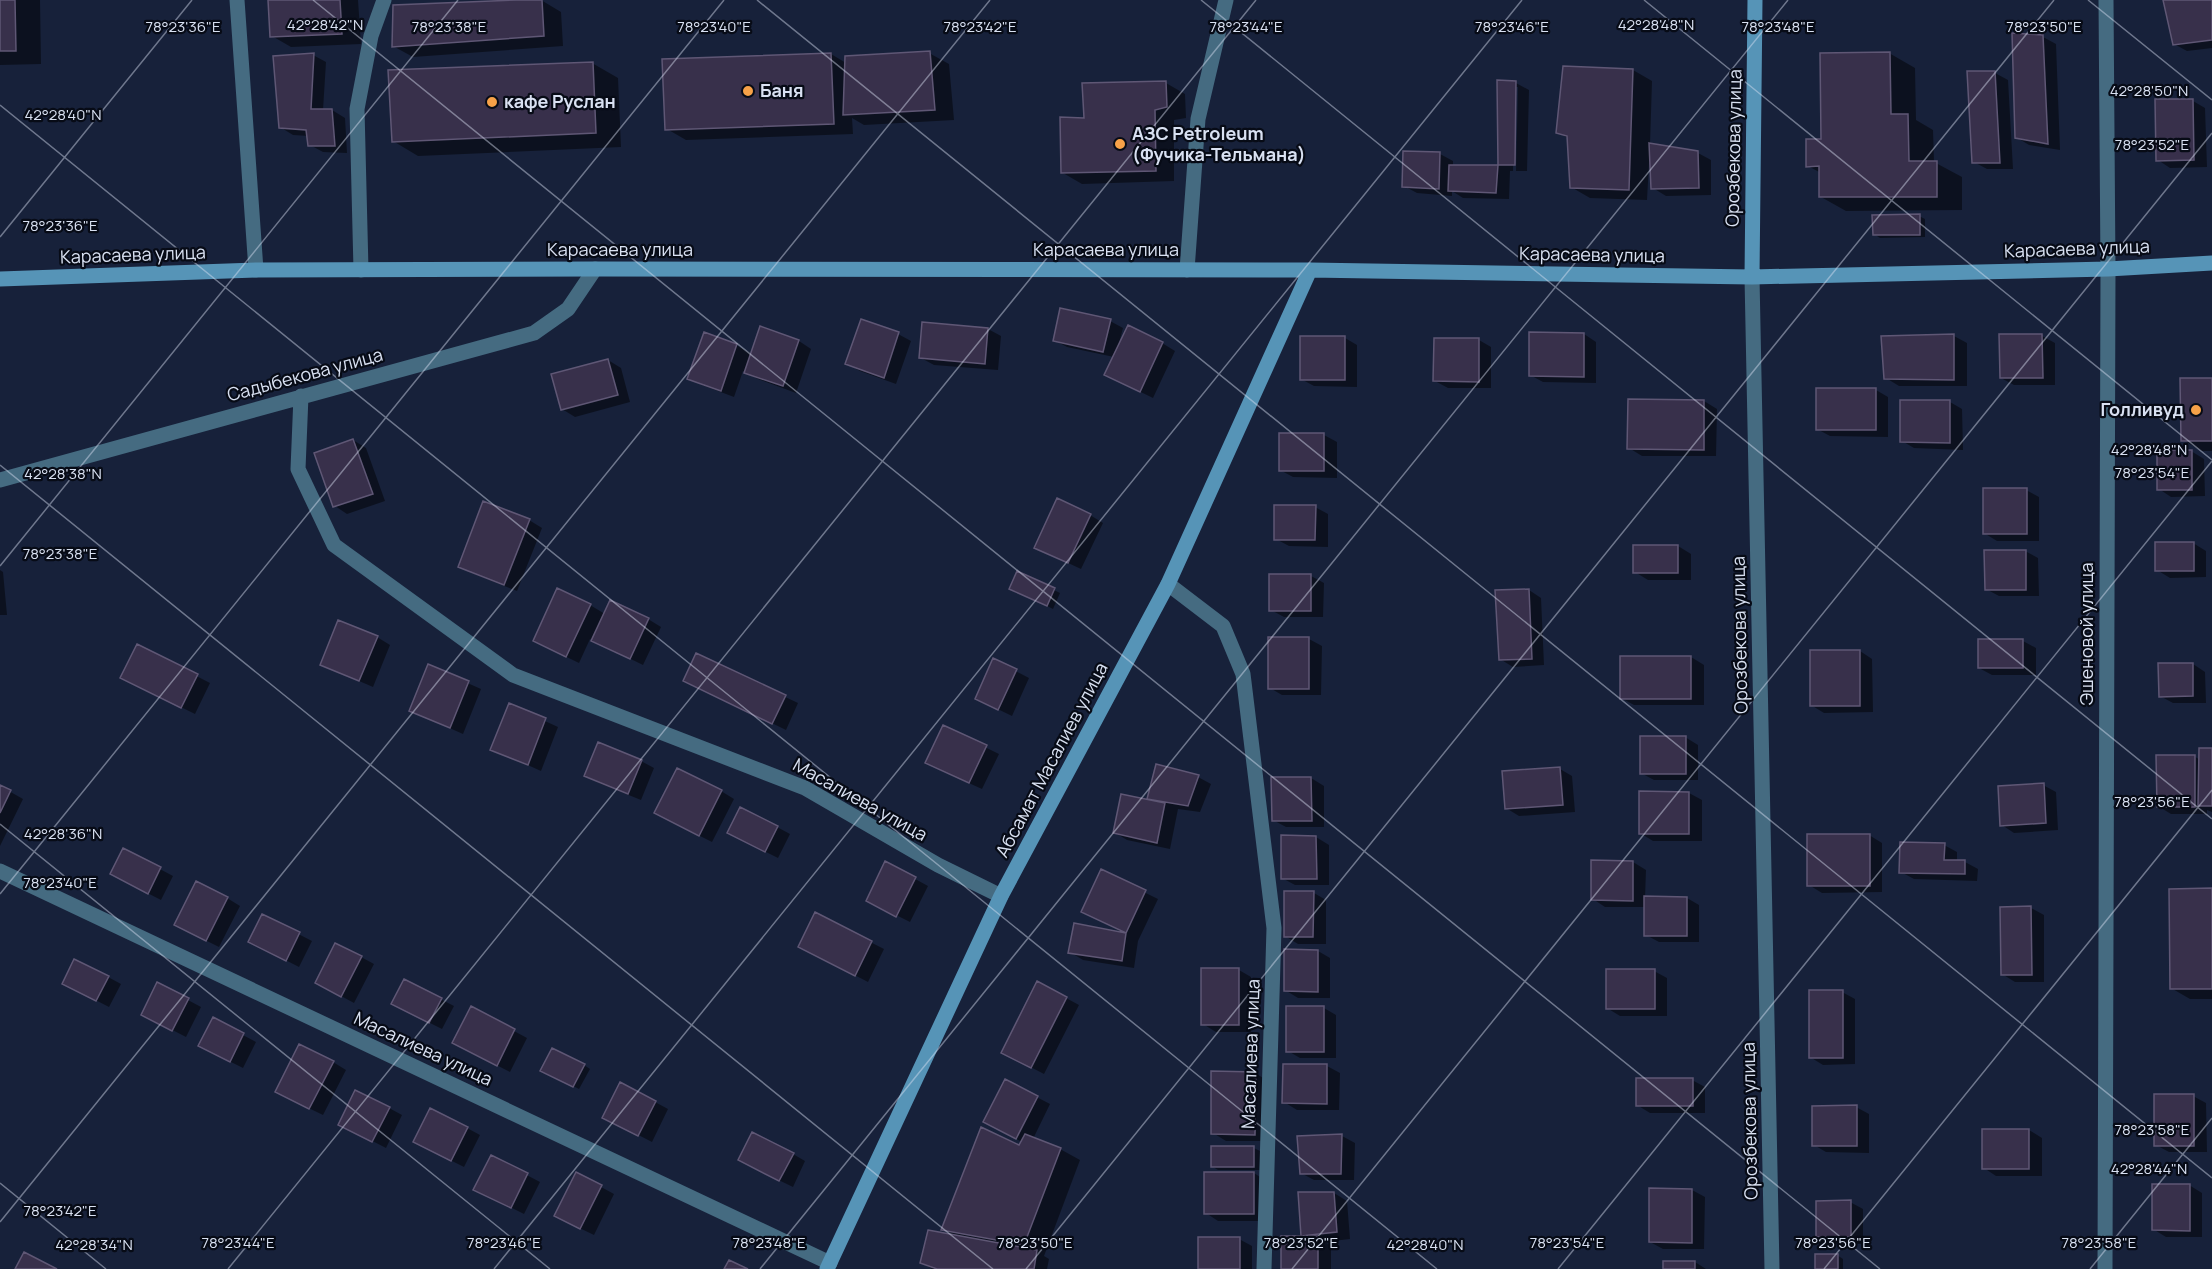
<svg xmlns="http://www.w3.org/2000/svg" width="2212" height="1269" viewBox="0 0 2212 1269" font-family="Manrope,sans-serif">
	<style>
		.shadow { fill: #0007 }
		.building { fill: #38304b; stroke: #5f5775; stroke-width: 1.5 }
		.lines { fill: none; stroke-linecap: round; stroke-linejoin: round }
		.street { stroke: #456b81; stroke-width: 15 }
		.secondary { stroke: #5694b7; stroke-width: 15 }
		.ticks { fill: none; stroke: #d9e1f2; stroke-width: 1.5; stroke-opacity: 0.45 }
		.poi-dot { fill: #f7a148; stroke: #070b16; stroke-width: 2 }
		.labels { text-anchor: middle; stroke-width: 4.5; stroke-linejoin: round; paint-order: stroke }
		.poi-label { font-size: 18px; font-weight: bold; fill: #d9e1f2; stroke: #070b16; text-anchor: start }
		.street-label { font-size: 18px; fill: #d9e1f2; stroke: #070b16 }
		.ticks-label { font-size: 15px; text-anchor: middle; fill: #d9e1f2; stroke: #070b16; stroke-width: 4.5; stroke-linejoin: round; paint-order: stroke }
	</style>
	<rect width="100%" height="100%" fill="#17213a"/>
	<!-- shadow -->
	<path class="shadow" d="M0,0H40L41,64L0,65Z
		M269,0H358L361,44L291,47L272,36Z
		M541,0L561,12L563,46L413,57L393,46Z
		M2165,0H2212V48L2187,51L2174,44Z
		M2043,37L2056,44L2060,150L2029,145L2016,137Z
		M929,53L949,64L954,120L864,125L852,118L853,134L686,140L667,129L831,54L846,63Z
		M1889,53L1915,68L1916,120L1933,130L1934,162L1962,177V210L1846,211L1821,197V173L1808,166L1823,140Z
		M313,55L326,62L323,110H332L345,118L347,153L323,152L310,145L309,136L293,135L280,127Z
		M592,63L618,78L621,147L418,156L393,141Z
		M1565,68L1633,70L1652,81L1650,145L1698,153L1711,160V195L1666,196L1653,188L1651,163H1649L1647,200L1590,198L1571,187L1569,139L1558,132Z
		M1995,73L2008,80L2013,169H1987L1974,162Z
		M1498,81L1516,83L1529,90L1527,171H1516L1518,87H1515L1513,171H1510L1509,199L1463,198L1452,191V196L1417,193L1404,186L1405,152L1440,154L1453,161V166H1499Z
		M1166,83L1185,94L1186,118L1174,120V181L1082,184L1063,173L1085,120Z
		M2193,101L2205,108L2207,167L2170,168L2158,160Z
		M1919,216L1925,219V237L1880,238L1874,234Z
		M1110,321L1123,328L1119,343H1162L1175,351L1153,398L1106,375L1114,357L1067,347L1054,340Z
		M761,328L799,341L811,349L796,393L758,379L743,371L734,397L702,385L689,378L736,345L752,354Z
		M988,329L1001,336L998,370L934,365L921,358Z
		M898,334L911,341L896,384L860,371L847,364Z
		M1584,334L1596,342V383L1543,382L1530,375Z
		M1954,336L1967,343V386H1899L1886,378Z
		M2001,336H2042L2055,343V385H2014L2001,378Z
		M1345,338L1357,345V387L1314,386L1301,379Z
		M1479,340L1491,347V388H1448L1435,381Z
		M608,360L621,368L630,402L575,417L562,409Z
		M2212,379V451H2202L2183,440Z
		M1876,390L1888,397V437L1830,436L1817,429Z
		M1704,401L1717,409L1716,456H1642L1629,448Z
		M1950,402L1962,409L1963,450L1914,448L1902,441Z
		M1324,435L1337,442V478L1293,477L1280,470Z
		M353,440L366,448L385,501L347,514L335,506Z
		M2191,451L2204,459L2205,496L2171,497L2159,489Z
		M2026,490L2039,497V541H1997L1984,533Z
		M1315,507L1328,514V547L1289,546L1276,539Z
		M1090,515L1103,523L1081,569L1049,554Z
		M529,520L542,528L517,591L472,573L460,566Z
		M2193,543L2206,551V577L2170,578L2157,570Z
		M1678,546L1691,554V580H1648L1635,572Z
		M2025,551L2038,558L2039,596H1999L1986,589Z
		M0,570L3,572L7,615H0Z
		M1311,576L1324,583L1323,617H1284L1271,610Z
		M1054,590L1060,593L1053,609L1017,591Z
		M1529,590L1541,598L1544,665L1513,667L1500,659Z
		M590,605L605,614L648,619L661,627L643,665L590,639L579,663L548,648Z
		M377,637L390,645L373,687L322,665Z
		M1270,638L1309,639L1322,646L1321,695H1282L1270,688Z
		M2023,641L2036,648V675H1992L1979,668Z
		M138,646L210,683L195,714L134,684Z
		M1860,651L1872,659L1873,712L1824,713L1811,705Z
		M697,655L798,703L786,730L685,681Z
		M1622,657H1691L1704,665V705H1634L1621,698Z
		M994,660L1029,678L1012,716L977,699Z
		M2193,664L2205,672L2206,703H2173L2160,696Z
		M429,666L481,689L463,734L411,711Z
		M510,705L558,727L541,771L492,749Z
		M944,727L999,754L982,789L940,770Z
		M1685,737L1698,745V780H1654L1641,773Z
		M2212,750V812L2207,810V814H2171L2158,806L2194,756L2200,760Z
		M641,761L654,768L641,800L599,783L586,776Z
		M1157,766L1198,777L1211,784L1200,812L1178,809L1170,849L1127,840L1114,832L1148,801Z
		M1560,769L1572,776L1575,812L1519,816L1506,808Z
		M1273,778H1311L1324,786V827H1286L1273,820Z
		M2043,785L2056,792L2058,830L2014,833L2002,825Z
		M0,786L23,799L0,846Z
		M721,791L734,799L712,842L668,820Z
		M1689,793L1702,800V841H1653L1640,833Z
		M777,827L790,834L778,858L742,840Z
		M1869,835L1882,843V892L1822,893L1809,885Z
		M1316,837L1329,845V885H1295L1282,878Z
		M1944,845L1957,852V861L1965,862L1978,869L1977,881L1914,879L1901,872Z
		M124,850L173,876L161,900L124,881Z
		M1633,862L1646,870L1645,898H1687L1699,905V942H1659L1646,935V907H1605L1593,899Z
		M886,863L928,886L910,922L880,907Z
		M1101,871L1158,899L1138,941L1134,968L1083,960L1070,952L1075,924L1127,935L1095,918Z
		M2212,890V999H2190L2171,988Z
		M1314,893L1326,900V944H1298L1285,936Z
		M227,898L240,906L219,947L189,932Z
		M2031,908L2044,915V982H2015L2002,974Z
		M815,914L884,949L868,982L812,953Z
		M263,916L312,941L299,967L262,948Z
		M1318,951L1330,958V998H1298L1285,990Z
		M361,957L374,964L354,1003L330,990Z
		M1239,970L1251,977V1032H1216L1203,1024Z
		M1654,971L1667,978V1016H1620L1607,1008Z
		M108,977L121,984L109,1007L76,990Z
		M405,981L454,1006L442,1029L406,1011Z
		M158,984L201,1007L186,1037L155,1021Z
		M1842,992L1855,999V1064L1823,1065L1810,1057Z
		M1066,998L1079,1005L1044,1074L1015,1059Z
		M471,1008L527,1038L510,1072L467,1050Z
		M1324,1008L1336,1015V1058H1300L1288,1051Z
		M213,1019L256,1042L243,1068L213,1053Z
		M333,1062L346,1070L323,1115L290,1099Z
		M584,1065L590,1069L579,1089L542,1070Z
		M1327,1066L1340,1073L1339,1110H1297L1284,1102Z
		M1255,1073L1268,1081V1141H1226L1213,1133Z
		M1692,1080L1705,1087V1113H1650L1637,1105Z
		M1006,1081L1050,1104L1033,1139L1060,1149L1080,1160L1044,1256L1049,1259L1047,1269H932L922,1263L955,1236L943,1229L1020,1147L1022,1142L998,1129Z
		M2193,1096L2206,1103L2207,1152H2169L2156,1145Z
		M655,1102L668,1109L652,1142L617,1124Z
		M1856,1107L1869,1114V1153L1826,1152L1814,1145Z
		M389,1108L402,1115L386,1148L353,1131Z
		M467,1128L480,1135L464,1167L428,1149Z
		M2029,1130L2042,1138V1176H1996L1984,1168Z
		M1342,1136L1355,1143L1354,1180H1314L1301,1173L1299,1137Z
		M1254,1148L1260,1151V1170H1218L1213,1167Z
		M793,1154L805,1161L793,1187L752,1167Z
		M492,1157L540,1182L524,1214L488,1196Z
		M1254,1173L1266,1181V1221H1218L1206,1213Z
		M577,1174L614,1194L594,1235L569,1223Z
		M2189,1185L2202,1193V1237H2166L2153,1229Z
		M1692,1190L1705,1197L1704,1249H1663L1650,1242Z
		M1334,1193L1347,1201L1350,1239L1324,1242L1331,1245V1269H1283L1303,1237L1299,1194Z
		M1850,1202L1863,1209V1244H1830L1818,1236Z
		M1239,1239L1252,1246V1269H1200Z
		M1837,1255L1843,1259V1269H1816Z
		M1695,1262L1706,1269H1665Z"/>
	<!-- building -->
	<path class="building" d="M0,0H15L16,51H0Z
		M268,0H340L342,34L270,37Z
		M516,0H542L544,36L392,47L393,5Z
		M2163,0H2212V40L2173,45Z
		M2012,33L2043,35L2048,144L2015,138Z
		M930,51L935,110L843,115L845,56Z
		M1890,52L1891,114H1908L1909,161H1937V197H1819V166L1806,167V139H1821L1820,53Z
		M314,53L311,109H332L335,146H308L306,130L279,128L273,56Z
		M831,53L834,124L665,130L662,59Z
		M593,62L596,133L392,142L388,70Z
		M1563,66L1633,69L1629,190L1570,188L1567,136L1556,133Z
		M1967,71H1995L2000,163H1972Z
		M1497,80L1516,81L1515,165H1498Z
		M1166,81L1167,107L1155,110L1156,171L1061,173L1060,117L1084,118L1082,83Z
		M2155,99H2193L2194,160L2156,161Z
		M1649,143L1698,151L1699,188L1651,189Z
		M1403,151L1440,152L1439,189L1402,187Z
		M1449,165H1498L1496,193L1448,191Z
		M1920,214V235H1873L1872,215Z
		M1060,308L1111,319L1103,352L1053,341Z
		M861,319L899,332L884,378L845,364Z
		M922,322L988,328L985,364L919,358Z
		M1128,325L1163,342L1140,392L1104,375Z
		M760,326L799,340L783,386L744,373Z
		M704,332L737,344L721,391L687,379Z
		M1529,332L1584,333V377L1529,376Z
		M1954,334V380L1884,379L1881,336Z
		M1999,334H2042L2043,378H2000Z
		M1300,336H1345V380H1300Z
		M1434,338H1479V382L1433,381Z
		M608,359L618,395L561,410L551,374Z
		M2180,378H2212V441H2181Z
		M1816,388H1876V430H1816Z
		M1628,399L1704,400V450L1627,449Z
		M1900,400H1950V443L1900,442Z
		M1279,433H1324V471H1279Z
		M353,439L373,494L333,507L314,453Z
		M2157,450H2192V490H2157Z
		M1983,488H2027V534H1983Z
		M1057,498L1091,514L1068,563L1034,548Z
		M483,501L530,519L504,585L458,567Z
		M1274,505H1316L1315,540H1274Z
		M2155,542H2194V571H2155Z
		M1633,545H1678V573H1633Z
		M1984,550H2026V590H1985Z
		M1017,571L1055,588L1047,606L1009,589Z
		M1269,574H1311V611H1269Z
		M557,588L591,604L566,657L533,641Z
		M1529,589L1532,659L1499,660L1495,590Z
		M610,600L649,618L630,659L591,641Z
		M338,620L378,636L359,681L320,665Z
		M1268,637H1309V689H1268Z
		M1978,639H2023V668H1978Z
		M137,644L198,674L181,708L120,678Z
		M1810,650H1860V706H1810Z
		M696,653L786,695L772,724L683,681Z
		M1620,656H1691V699H1620Z
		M993,658L1017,669L998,710L975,699Z
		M2158,663H2193V696L2159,697Z
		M428,664L469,681L450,728L409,711Z
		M509,703L546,718L528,765L490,750Z
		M943,725L987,745L969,783L925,763Z
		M1640,736H1686V774H1640Z
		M598,742L642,760L628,794L584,776Z
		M2199,748H2212V806H2198Z
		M2156,755H2195V807H2157Z
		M1156,764L1199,775L1188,806L1147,799Z
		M1560,767L1563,805L1505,809L1502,771Z
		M677,768L722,790L699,836L654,813Z
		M1271,777H1311L1312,821H1272Z
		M2044,783L2046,823L2000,826L1998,786Z
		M0,785L11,790L0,813Z
		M1639,791L1689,792V834H1639Z
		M1121,794L1165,803L1157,843L1113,833Z
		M740,807L778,826L765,852L727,833Z
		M1807,834H1870V886H1807Z
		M1281,835L1316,836L1317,879H1281Z
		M1900,842L1945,843L1944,860H1965V874L1899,873Z
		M123,848L161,867L148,894L110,874Z
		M1591,860L1633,861V901L1591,900Z
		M885,861L916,877L896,917L866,901Z
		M1101,869L1146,890L1126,933L1081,912Z
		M196,881L228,897L206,941L174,925Z
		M2212,888V989H2170L2169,889Z
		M1284,891H1314L1313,937H1284Z
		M1644,896L1687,897V936H1644Z
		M2031,906L2032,975H2001L2000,907Z
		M815,912L872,941L855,976L798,947Z
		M262,914L300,932L286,961L248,942Z
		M1074,923L1126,933L1122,961L1068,953Z
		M335,943L362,956L341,997L315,983Z
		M1284,949L1318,950V992L1284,991Z
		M74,959L109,976L96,1001L62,984Z
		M1201,968H1239V1025H1201Z
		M1606,969H1655V1009H1606Z
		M404,979L442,998L429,1023L391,1004Z
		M1037,981L1067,997L1031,1068L1001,1053Z
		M157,982L189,998L172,1031L141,1015Z
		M1809,990H1843V1058H1809Z
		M471,1006L515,1029L497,1066L452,1043Z
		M1286,1006H1324V1052H1286Z
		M213,1017L244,1033L230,1062L198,1046Z
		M299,1044L334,1061L309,1109L275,1092Z
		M552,1048L585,1064L573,1087L540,1071Z
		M1283,1064H1327V1104L1282,1103Z
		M1211,1071L1256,1072L1255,1135L1211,1134Z
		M1636,1078H1693V1106H1636Z
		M1005,1079L1038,1096L1016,1139L983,1122Z
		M620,1082L656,1101L638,1136L602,1118Z
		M355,1090L390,1107L372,1142L338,1125Z
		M2154,1094H2194V1146H2154Z
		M1857,1105V1146H1812V1106Z
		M430,1108L468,1127L451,1161L413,1142Z
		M981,1127L1019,1145L1025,1134L1061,1148L1024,1245L941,1230Z
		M1982,1129H2029V1169H1982Z
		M752,1132L794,1153L779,1181L738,1160Z
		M1342,1134L1341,1174H1300L1297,1136Z
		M1211,1146H1254V1167H1211Z
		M491,1155L528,1173L511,1208L473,1190Z
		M576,1172L602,1185L580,1229L554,1216Z
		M1204,1172H1254V1214H1204Z
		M2152,1184H2190V1231L2152,1230Z
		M1649,1188L1692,1189V1243L1649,1242Z
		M1298,1192H1334L1337,1232L1301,1236Z
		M1851,1200V1237H1816V1201Z
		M928,1230L1037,1250L1034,1269H937L920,1263Z
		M1281,1236H1318V1269H1281Z
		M1198,1237H1240V1269H1198Z
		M24,1252L57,1269H15Z
		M1815,1254H1838V1269H1815Z
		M729,1260L748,1269H724Z
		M1663,1261H1695V1269H1663Z"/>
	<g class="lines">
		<!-- street -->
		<path class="street" d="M237,0L256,270
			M361,270L357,109L371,36L384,0
			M1187,270L1198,119L1226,0
			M1752,277L1772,1269
			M301,396L298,469L334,545L513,675L805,788L938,865L1001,896
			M0,480L534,333L568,309L595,269
			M1168,584L1223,626L1243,674L1274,928L1264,1269
			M0,871L830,1263
			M2105,1269L2108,269L2106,0"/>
		<!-- secondary -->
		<path class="secondary" d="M1752,277L1755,0
			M0,279L256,270L595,269L1310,270L1752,277L2108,269L2212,263
			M827,1269L1001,896L1168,584L1310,270"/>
	</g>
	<!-- ticks -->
	<path class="ticks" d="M313,0L1880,1269M757,0L2212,1178M1201,0L2212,819M1644,0L2212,460M2088,0L2212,100M0,105L1437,1269M0,237L192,0M0,465L993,1269M0,566L458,0M0,824L550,1269M0,894L724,0M0,1183L106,1269M0,1222L990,0M228,1269L1256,0M494,1269L1522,0M760,1269L1788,0M1026,1269L2054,0M1292,1269L2212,133M1558,1269L2212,461M1824,1269L2212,790M2090,1269L2212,1118"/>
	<!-- markers -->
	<g class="poi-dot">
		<circle cx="748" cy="91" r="6"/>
		<circle cx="492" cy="102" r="6"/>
		<circle cx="1120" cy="144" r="6"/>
		<circle cx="2196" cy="410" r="6"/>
	</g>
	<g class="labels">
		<!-- poi labels -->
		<g class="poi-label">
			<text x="760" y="97">Баня</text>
			<text x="504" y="108">кафе Руслан</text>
			<text x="1132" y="140">АЗС Petroleum<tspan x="1132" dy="21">(Фучика-Тельмана)</tspan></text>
			<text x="2184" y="416" text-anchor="end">Голливуд</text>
		</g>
		<!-- street labels -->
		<g class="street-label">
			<text transform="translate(1734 148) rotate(-89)" y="6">Орозбекова улица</text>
			<text transform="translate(2077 249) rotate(-2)" y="6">Карасаева улица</text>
			<text x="620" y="256">Карасаева улица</text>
			<text x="1106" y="256">Карасаева улица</text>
			<text transform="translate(133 255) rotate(-2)" y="6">Карасаева улица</text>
			<text transform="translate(1592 255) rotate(1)" y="6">Карасаева улица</text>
			<text transform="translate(305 375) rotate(-15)" y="6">Садыбекова улица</text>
			<text transform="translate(2087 634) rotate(-90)" y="6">Эшеновой улица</text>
			<text transform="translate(1740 635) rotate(-91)" y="6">Орозбекова улица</text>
			<text transform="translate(1052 760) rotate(-62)" y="6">Абсамат Масалиев улица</text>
			<text transform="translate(860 800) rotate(29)" y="6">Масалиева улица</text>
			<text transform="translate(423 1049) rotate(25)" y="6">Масалиева улица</text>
			<text transform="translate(1251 1054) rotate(-88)" y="6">Масалиева улица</text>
			<text transform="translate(1750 1121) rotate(-91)" y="6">Орозбекова улица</text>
		</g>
	</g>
	<g class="ticks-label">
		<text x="1656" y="30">42°28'48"N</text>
		<text x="325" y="30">42°28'42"N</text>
		<text x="183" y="32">78°23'36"E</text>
		<text x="449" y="32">78°23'38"E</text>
		<text x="714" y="32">78°23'40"E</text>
		<text x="980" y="32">78°23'42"E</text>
		<text x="1246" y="32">78°23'44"E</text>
		<text x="1512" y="32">78°23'46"E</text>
		<text x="1778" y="32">78°23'48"E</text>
		<text x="2044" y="32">78°23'50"E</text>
		<text x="2149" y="96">42°28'50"N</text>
		<text x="63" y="120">42°28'40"N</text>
		<text x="2152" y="150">78°23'52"E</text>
		<text x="60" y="231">78°23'36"E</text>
		<text x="2149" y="455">42°28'48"N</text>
		<text x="2152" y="478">78°23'54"E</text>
		<text x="63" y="479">42°28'38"N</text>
		<text x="60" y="559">78°23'38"E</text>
		<text x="2152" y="807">78°23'56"E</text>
		<text x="63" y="839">42°28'36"N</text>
		<text x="60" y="888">78°23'40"E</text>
		<text x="2152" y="1135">78°23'58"E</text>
		<text x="2149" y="1174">42°28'44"N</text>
		<text x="60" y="1216">78°23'42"E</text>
		<text x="238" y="1248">78°23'44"E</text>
		<text x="504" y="1248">78°23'46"E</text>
		<text x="769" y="1248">78°23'48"E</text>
		<text x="1035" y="1248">78°23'50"E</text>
		<text x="1301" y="1248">78°23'52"E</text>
		<text x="1567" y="1248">78°23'54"E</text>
		<text x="1833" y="1248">78°23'56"E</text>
		<text x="2099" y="1248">78°23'58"E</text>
		<text x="94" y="1250">42°28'34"N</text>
		<text x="1425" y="1250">42°28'40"N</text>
	</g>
</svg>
